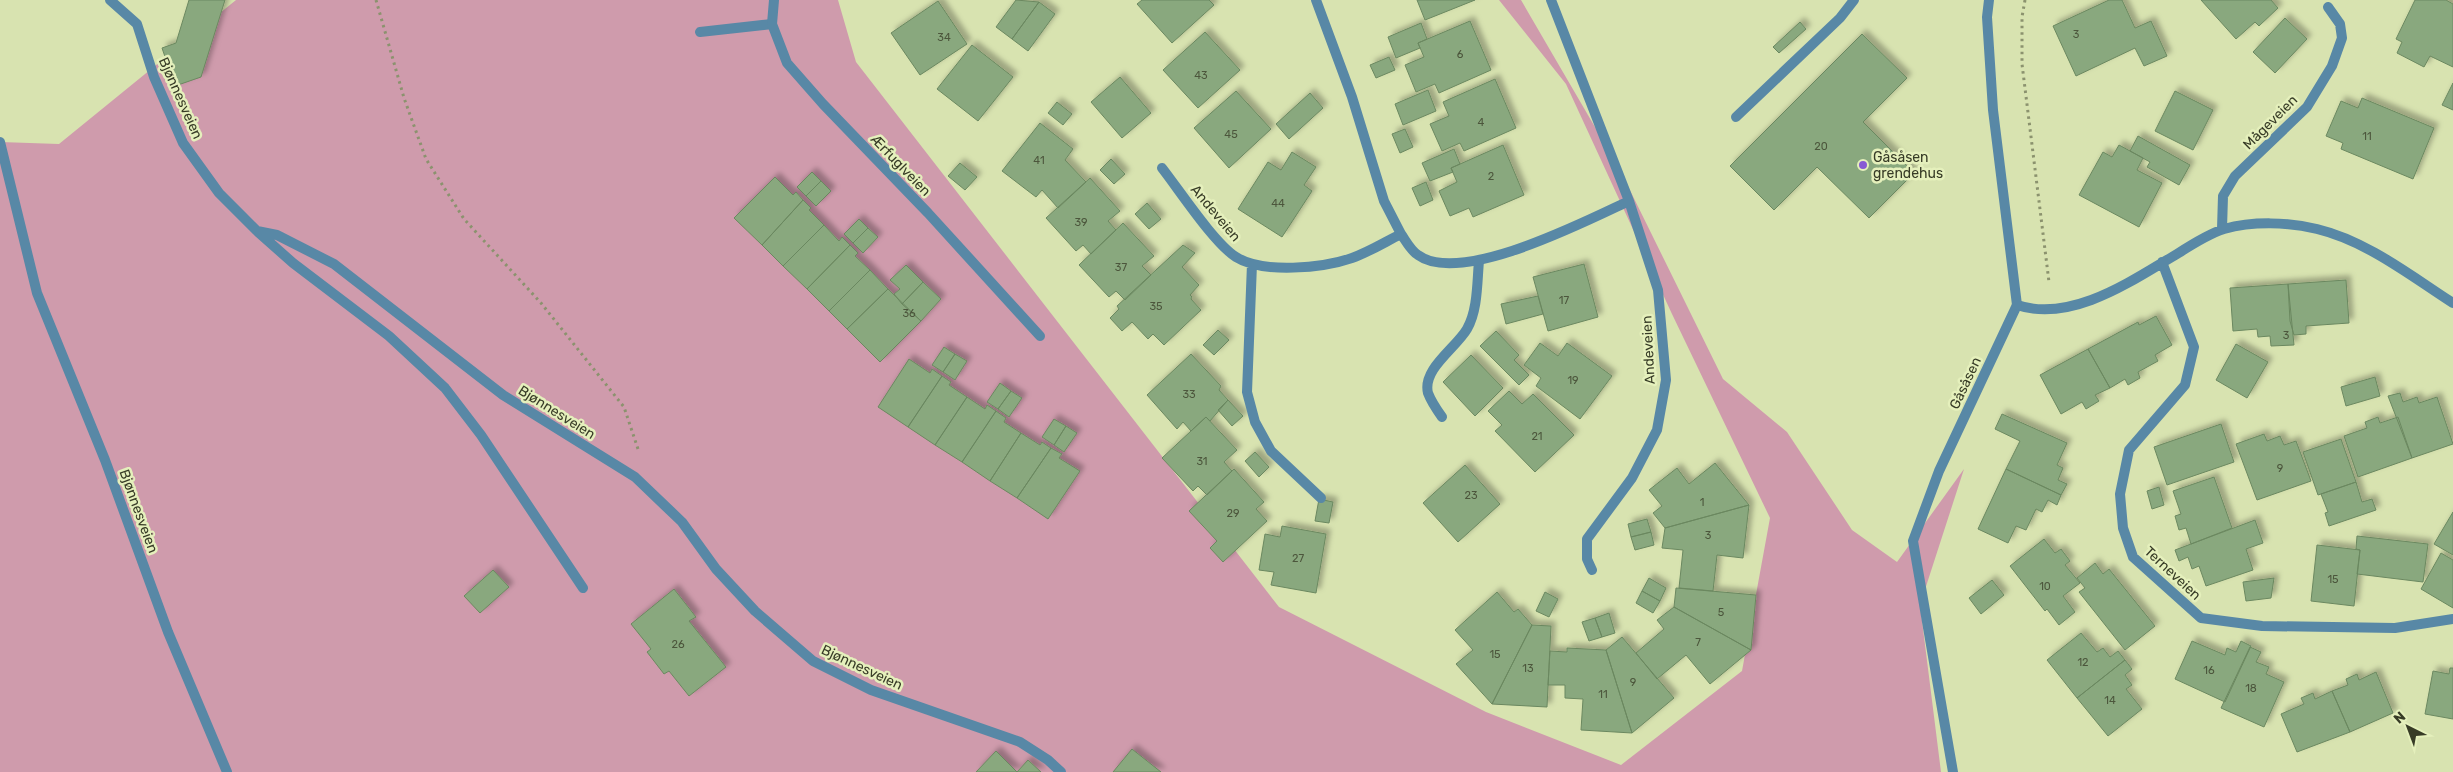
<svg xmlns="http://www.w3.org/2000/svg" width="2453" height="772" viewBox="0 0 2453 772" font-family="Rubik,sans-serif">
	<style>
		.green { fill: #cf9bac }
		.building { fill: #89a87e; stroke: #6b8860; filter: url(#shadow) }
		.lines { fill: none; stroke-linecap: round; stroke-linejoin: round }
		.path { stroke: #8b926e; stroke-width: 3; stroke-dasharray: 2.5 4; stroke-linecap: butt }
		.service { stroke: #5888a6; stroke-width: 10 }
		.minor { stroke: #5888a6; stroke-width: 10 }
		.tertiary { stroke: #5888a6; stroke-width: 10 }
		.poi-dot { fill: #875ad4; stroke: #e5f0bc; stroke-width: 2 }
		.labels { text-anchor: middle; stroke-width: 5; stroke-linejoin: round; paint-order: stroke }
		.number-label { font-size: 11px; fill: #4c563c }
		.street-label { font-size: 14px; fill: #373b26; stroke: #e5f0bc }
		.poi-label { font-size: 14px; fill: #373b26; stroke: #e5f0bc; text-anchor: start }
	</style>
	<defs>
		<filter id="shadow"><feDropShadow dx="4.5" dy="-4.5" stdDeviation="2.5" flood-color="#0004"/></filter>
	</defs>
	<rect width="100%" height="100%" fill="#d8e3b0"/>
	<!-- green -->
	<path class="green" d="M236,0H838L856,62L1279,607L1486,712L1621,765L1742,671L1770,518L1672,314L1566,84L1499,0H1521L1620,170L1723,379L1787,432L1852,530L1897,562L1964,469L1920,605L1941,772H0V142L59,144Z"/>
	<!-- building -->
	<path class="building" d="M189,0H225L201,77L175,86L162,48L176,43Z
		M1016,0L1039,2L1012,39L996,27Z
		M1142,0H1209L1214,5L1172,43L1137,4Z
		M1417,0H1475L1425,20Z
		M2109,0H2122L2135,28L2151,21L2167,56L2144,66L2135,48L2076,76L2053,26Z
		M2201,0H2271L2278,8L2259,26L2255,22L2236,39Z
		M2415,0H2446L2453,4V67L2430,56L2424,67L2397,53L2402,42L2396,39Z
		M938,1L967,44L920,75L891,33Z
		M1039,2L1055,14L1028,51L1012,39Z
		M2285,18L2307,39L2275,73L2253,52Z
		M1470,21L1491,70L1439,93L1435,84L1416,92L1405,65L1424,57L1418,43Z
		M1800,22L1806,29L1779,53L1773,47Z
		M1421,23L1427,39L1418,43L1420,48L1396,58L1388,37Z
		M1205,32L1240,70L1198,108L1163,70Z
		M1862,34L1907,78L1863,122L1914,173L1869,218L1817,167L1774,210L1730,166Z
		M972,45L1013,77L978,121L937,89Z
		M1389,57L1395,70L1376,78L1370,65Z
		M1120,77L1151,113L1122,138L1091,102Z
		M1495,79L1516,128L1464,151L1460,143L1442,151L1430,124L1449,116L1443,102Z
		M2453,83V110L2442,105Z
		M1428,90L1436,111L1403,125L1395,104Z
		M1236,91L1271,129L1229,168L1194,128Z
		M2175,91L2213,110L2193,150L2155,131Z
		M1310,93L1323,108L1289,139L1276,124Z
		M2362,98L2434,128L2413,179L2341,149L2343,143L2326,136L2341,101L2358,108Z
		M1057,102L1072,114L1063,125L1048,113Z
		M1040,123L1073,149L1065,160L1086,182L1058,208L1042,190L1036,197L1002,171Z
		M1405,129L1413,147L1400,153L1392,134Z
		M2138,136L2190,165L2179,185L2147,167L2150,162L2130,151Z
		M1503,145L1524,195L1473,217L1469,208L1450,216L1439,191L1457,182L1451,168Z
		M2119,145L2143,158L2137,170L2162,183L2139,227L2079,195L2103,152L2112,157Z
		M1454,149L1460,164L1451,168L1453,172L1430,181L1422,163Z
		M1292,152L1316,167L1304,185L1312,191L1282,237L1238,209L1268,162L1281,170Z
		M1111,159L1125,174L1114,184L1100,170Z
		M960,163L977,177L965,190L948,176Z
		M812,172L821,181L806,196L797,187Z
		M775,177L793,195L796,192L803,200L762,245L734,218Z
		M1090,178L1120,211L1108,221L1116,230L1091,254L1083,245L1076,251L1046,218Z
		M821,181L831,191L816,206L806,196Z
		M1426,182L1433,200L1420,206L1412,188Z
		M803,200L811,208L809,210L824,225L783,266L762,245Z
		M1147,203L1161,219L1149,229L1135,214Z
		M859,219L868,228L853,243L844,234Z
		M1123,223L1154,256L1142,266L1151,275L1125,300L1116,291L1109,297L1079,265Z
		M824,225L839,241L842,237L850,245L807,289L783,266Z
		M868,228L878,237L863,253L853,243Z
		M850,245L858,253L855,256L870,270L829,311L807,289Z
		M1183,245L1195,253L1182,267L1199,285L1190,295L1192,297L1191,299L1201,310L1164,345L1153,334L1148,339L1132,322L1122,331L1110,318L1119,309L1117,306Z
		M1584,264L1598,317L1548,331L1533,277Z
		M906,265L923,282L902,304L894,294L900,289L890,280Z
		M870,270L888,289L847,329L829,311Z
		M2346,280L2349,323L2306,326V334L2294,335L2290,321L2288,284Z
		M923,282L941,299L921,321L902,304Z
		M2288,284L2294,345L2271,346L2270,336L2258,337L2257,329L2233,331L2230,288Z
		M888,289L921,321L880,362L847,329Z
		M1538,296L1543,314L1506,324L1501,304Z
		M2156,316L2172,345L2155,355L2158,361L2138,372L2140,378L2128,385L2125,379L2110,388L2088,349L2138,322L2139,325Z
		M1218,330L1229,340L1214,355L1203,345Z
		M1496,331L1519,355L1514,360L1529,375L1519,385L1480,346Z
		M1540,343L1558,356L1567,343L1612,376L1580,419L1536,386L1541,378L1524,365Z
		M2236,344L2268,362L2247,398L2216,380Z
		M944,347L955,354L943,372L932,365Z
		M2088,349L2110,388L2095,395L2099,401L2086,409L2082,402L2061,414L2040,375Z
		M955,354L967,361L955,380L943,372Z
		M1191,354L1221,386L1219,390L1228,400L1210,421L1206,417L1191,431L1183,422L1177,429L1147,395Z
		M1471,355L1503,388L1475,416L1443,382Z
		M909,359L930,373L932,369L942,376L908,427L878,407Z
		M942,376L951,382L949,385L967,397L935,445L908,427Z
		M2375,377L2380,396L2346,406L2341,387Z
		M1000,383L1011,391L998,409L987,402Z
		M1011,391L1022,398L1009,417L998,409Z
		M1509,391L1522,404L1533,394L1574,435L1535,472L1495,431L1502,425L1488,411Z
		M2400,393L2403,402L2417,397L2419,403L2437,397L2453,444L2412,458L2388,396Z
		M967,397L985,409L987,405L996,411L962,462L935,445Z
		M1228,400L1243,416L1232,426L1218,410Z
		M996,411L1006,418L1004,422L1021,433L990,481L962,462Z
		M2002,414L2067,443L2057,465L2063,468L2058,480L2067,484L2061,495L2006,469L2020,441L1995,429Z
		M1206,417L1237,450L1224,462L1232,471L1207,495L1198,486L1193,491L1162,458Z
		M2378,417L2380,423L2398,417L2412,458L2358,477L2344,436L2367,428L2365,422Z
		M1054,419L1066,426L1054,445L1042,437Z
		M2221,424L2234,462L2167,485L2154,447Z
		M1066,426L1077,433L1064,452L1054,445Z
		M1021,433L1040,445L1042,442L1051,448L1017,498L990,481Z
		M2264,434L2267,441L2280,436L2284,445L2296,441L2311,481L2257,500L2236,444Z
		M2341,439L2356,482L2318,495L2303,452Z
		M1051,448L1062,454L1059,458L1080,471L1048,519L1017,498Z
		M1255,452L1269,467L1259,477L1245,461Z
		M1715,463L1749,505L1665,528L1653,513L1662,506L1649,490L1677,468L1689,484Z
		M1465,465L1500,504L1458,542L1423,503Z
		M1234,469L1264,502L1256,509L1267,521L1223,562L1210,548L1217,541L1189,511Z
		M2006,469L2061,495L2057,505L2048,500L2042,512L2036,509L2026,530L2016,526L2008,543L1978,529Z
		M2214,477L2232,528L2191,544L2186,528L2179,530L2175,516L2181,514L2173,491Z
		M2356,482L2362,502L2372,499L2376,510L2329,526L2325,513L2328,512L2321,494Z
		M2159,487L2164,505L2152,509L2147,491Z
		M1319,499L1333,502L1329,523L1315,521Z
		M1749,505L1743,558L1717,555L1713,591L1679,588L1683,550L1662,548L1665,528Z
		M2453,512V555L2434,544Z
		M1647,519L1651,532L1631,537L1628,524Z
		M2255,520L2263,543L2246,549L2253,570L2206,586L2199,566L2192,569L2188,557L2179,561L2175,550Z
		M1282,526L1326,534L1316,593L1271,585L1274,572L1259,570L1265,534L1280,537Z
		M1651,532L1654,545L1635,550L1631,537Z
		M2357,536L2428,544L2423,582L2357,574L2360,550L2356,549Z
		M2044,539L2055,553L2061,549L2070,561L2065,565L2080,583L2063,596L2075,612L2059,625L2047,609L2045,611L2010,566Z
		M2317,545L2360,550L2354,606L2311,601Z
		M2441,553L2453,560V608L2421,589Z
		M2095,563L2103,574L2109,569L2155,626L2125,650L2079,592L2085,588L2077,578Z
		M493,570L509,587L480,613L464,596Z
		M1649,578L1666,588L1660,601L1642,591Z
		M2274,578L2271,598L2246,601L2243,582Z
		M1992,580L2004,595L1981,614L1969,598Z
		M1676,588L1756,595L1751,650L1674,607Z
		M674,589L696,617L689,621L726,667L689,696L669,671L664,674L647,652L651,649L631,624Z
		M1642,591L1660,601L1653,613L1636,603Z
		M1497,592L1514,612L1518,609L1532,625L1492,704L1456,664L1473,650L1455,630Z
		M1545,592L1558,599L1549,617L1536,611Z
		M1674,607L1751,650L1710,684L1686,655L1657,679L1636,653L1664,629L1657,620Z
		M1609,613L1615,633L1602,637L1595,618Z
		M1595,618L1602,637L1589,641L1582,622Z
		M1532,625L1551,626L1547,707L1492,704Z
		M2081,633L2097,652L2103,648L2110,657L2118,651L2125,660L2077,698L2047,660Z
		M1622,637L1674,698L1632,733L1606,650Z
		M2192,641L2225,655L2227,648L2236,652L2241,641L2251,646L2225,702L2175,679Z
		M2250,647L2261,652L2256,662L2269,667L2266,674L2284,682L2264,727L2221,708Z
		M1567,648L1606,650L1632,733L1581,730L1583,699L1565,698V685H1548L1550,651L1567,652Z
		M2125,660L2132,669L2125,675L2132,685L2126,689L2142,709L2108,736L2077,698Z
		M2450,668H2453V719L2425,714L2433,671L2449,674Z
		M2376,672L2393,713L2350,732L2332,691L2348,685L2346,679L2357,674L2359,680Z
		M2332,691L2350,732L2297,752L2281,714L2304,704L2301,698L2313,693L2315,699Z
		M1132,749L1161,772H1113Z
		M996,751L1017,772H976Z
		M1028,760L1041,772H1017Z"/>
	<g class="lines">
		<!-- path -->
		<path class="path" d="M376,0L404,98L426,159L464,219L541,303L624,407L638,449
			M2025,0L2022,17V64L2049,282"/>
		<!-- service -->
		<path class="service" d="M700,32L772,24
			M1736,117L1840,18L1854,0
			M1442,417C1437,410 1431,401 1428,393C1422,369 1456,348 1467,329C1478,310 1477,282 1479,261"/>
		<!-- minor -->
		<path class="minor" d="M110,0L137,24L154,77L183,143L219,193L257,231L277,235L334,264L503,395L635,477L682,522L716,569L755,611L813,661L871,690L1020,742L1048,760L1061,772
			M774,0L772,24L787,63L823,104L928,213L1040,336
			M1316,0L1352,97L1384,201L1401,234
			M0,142L37,293L105,460L168,632L227,772
			M1162,168C1180,191 1214,243 1236,257C1263,274 1323,268 1352,258C1369,252 1385,242 1401,234C1406,241 1411,251 1418,255C1460,286 1586,221 1629,201L1551,0
			M2222,229L2223,196L2235,176L2307,107L2332,66L2342,38L2340,24L2328,7
			M258,232L293,263L389,336L445,388L481,435L583,588
			M2162,262L2194,347L2185,385L2129,450L2120,494L2123,528L2133,557L2201,618L2262,626L2395,628L2453,619
			M1252,264L1247,392L1255,422L1271,451L1321,498
			M1592,570L1587,559V539L1632,478L1657,430L1666,380L1658,290L1629,201
			M1953,772L1913,541L1939,471L2017,305C2072,323 2131,281 2177,254C2191,245 2208,234 2224,229C2253,221 2288,222 2317,229C2367,241 2411,276 2453,303"/>
		<!-- tertiary -->
		<path class="tertiary" d="M1989,0L1987,17L1993,110L2017,305"/>
	</g>
	<!-- markers -->
	<circle class="poi-dot" cx="1863" cy="165" r="5"/>
	<g class="labels">
		<!-- number labels -->
		<g class="number-label">
			<text x="2076" y="38">3</text>
			<text x="944" y="41">34</text>
			<text x="1460" y="58">6</text>
			<text x="1201" y="79">43</text>
			<text x="1481" y="126">4</text>
			<text x="1231" y="138">45</text>
			<text x="2367" y="140">11</text>
			<text x="1821" y="150">20</text>
			<text x="1039" y="164">41</text>
			<text x="1491" y="180">2</text>
			<text x="1278" y="207">44</text>
			<text x="1081" y="226">39</text>
			<text x="1121" y="271">37</text>
			<text x="1564" y="304">17</text>
			<text x="1156" y="310">35</text>
			<text x="909" y="317">36</text>
			<text x="2286" y="339">3</text>
			<text x="1573" y="384">19</text>
			<text x="1189" y="398">33</text>
			<text x="1537" y="440">21</text>
			<text x="1202" y="465">31</text>
			<text x="2280" y="472">9</text>
			<text x="1471" y="499">23</text>
			<text x="1702" y="506">1</text>
			<text x="1233" y="517">29</text>
			<text x="1708" y="539">3</text>
			<text x="1298" y="562">27</text>
			<text x="2333" y="583">15</text>
			<text x="2045" y="590">10</text>
			<text x="1721" y="616">5</text>
			<text x="1698" y="646">7</text>
			<text x="678" y="648">26</text>
			<text x="1495" y="658">15</text>
			<text x="2083" y="666">12</text>
			<text x="1528" y="672">13</text>
			<text x="2209" y="674">16</text>
			<text x="1633" y="686">9</text>
			<text x="2251" y="692">18</text>
			<text x="1603" y="698">11</text>
			<text x="2110" y="704">14</text>
		</g>
		<!-- street labels -->
		<g class="street-label">
			<text transform="translate(181 98) rotate(66)" y="5">Bjønnesveien</text>
			<text transform="translate(2270 122) rotate(-45)" y="5">Mågeveien</text>
			<text transform="translate(901 165) rotate(46)" y="5">Ærfuglveien</text>
			<text transform="translate(1216 213) rotate(50)" y="5">Andeveien</text>
			<text transform="translate(1648 350) rotate(-93)" y="5">Andeveien</text>
			<text transform="translate(1965 383) rotate(-65)" y="5">Gåsåsen</text>
			<text transform="translate(557 412) rotate(32)" y="5">Bjønnesveien</text>
			<text transform="translate(139 511) rotate(70)" y="5">Bjønnesveien</text>
			<text transform="translate(2173 573) rotate(43)" y="5">Terneveien</text>
			<text transform="translate(862 667) rotate(25)" y="5">Bjønnesveien</text>
		</g>
		<!-- poi labels -->
		<g class="poi-label">
			<text x="1873" y="162">Gåsåsen<tspan x="1873" dy="16">grendehus</tspan></text>
		</g>
	</g>
	<!-- north arrow -->
	<g transform="translate(2408 727) rotate(318)" stroke="#e5f0bc" stroke-width="4" paint-order="stroke">
	<path d="M0-4L9 19L0 12L-9 19Z" fill="#373b26"/>
	<text y="-8" font-size="14" font-weight="bold" text-anchor="middle" fill="#373b26">N</text>
	</g>
</svg>
